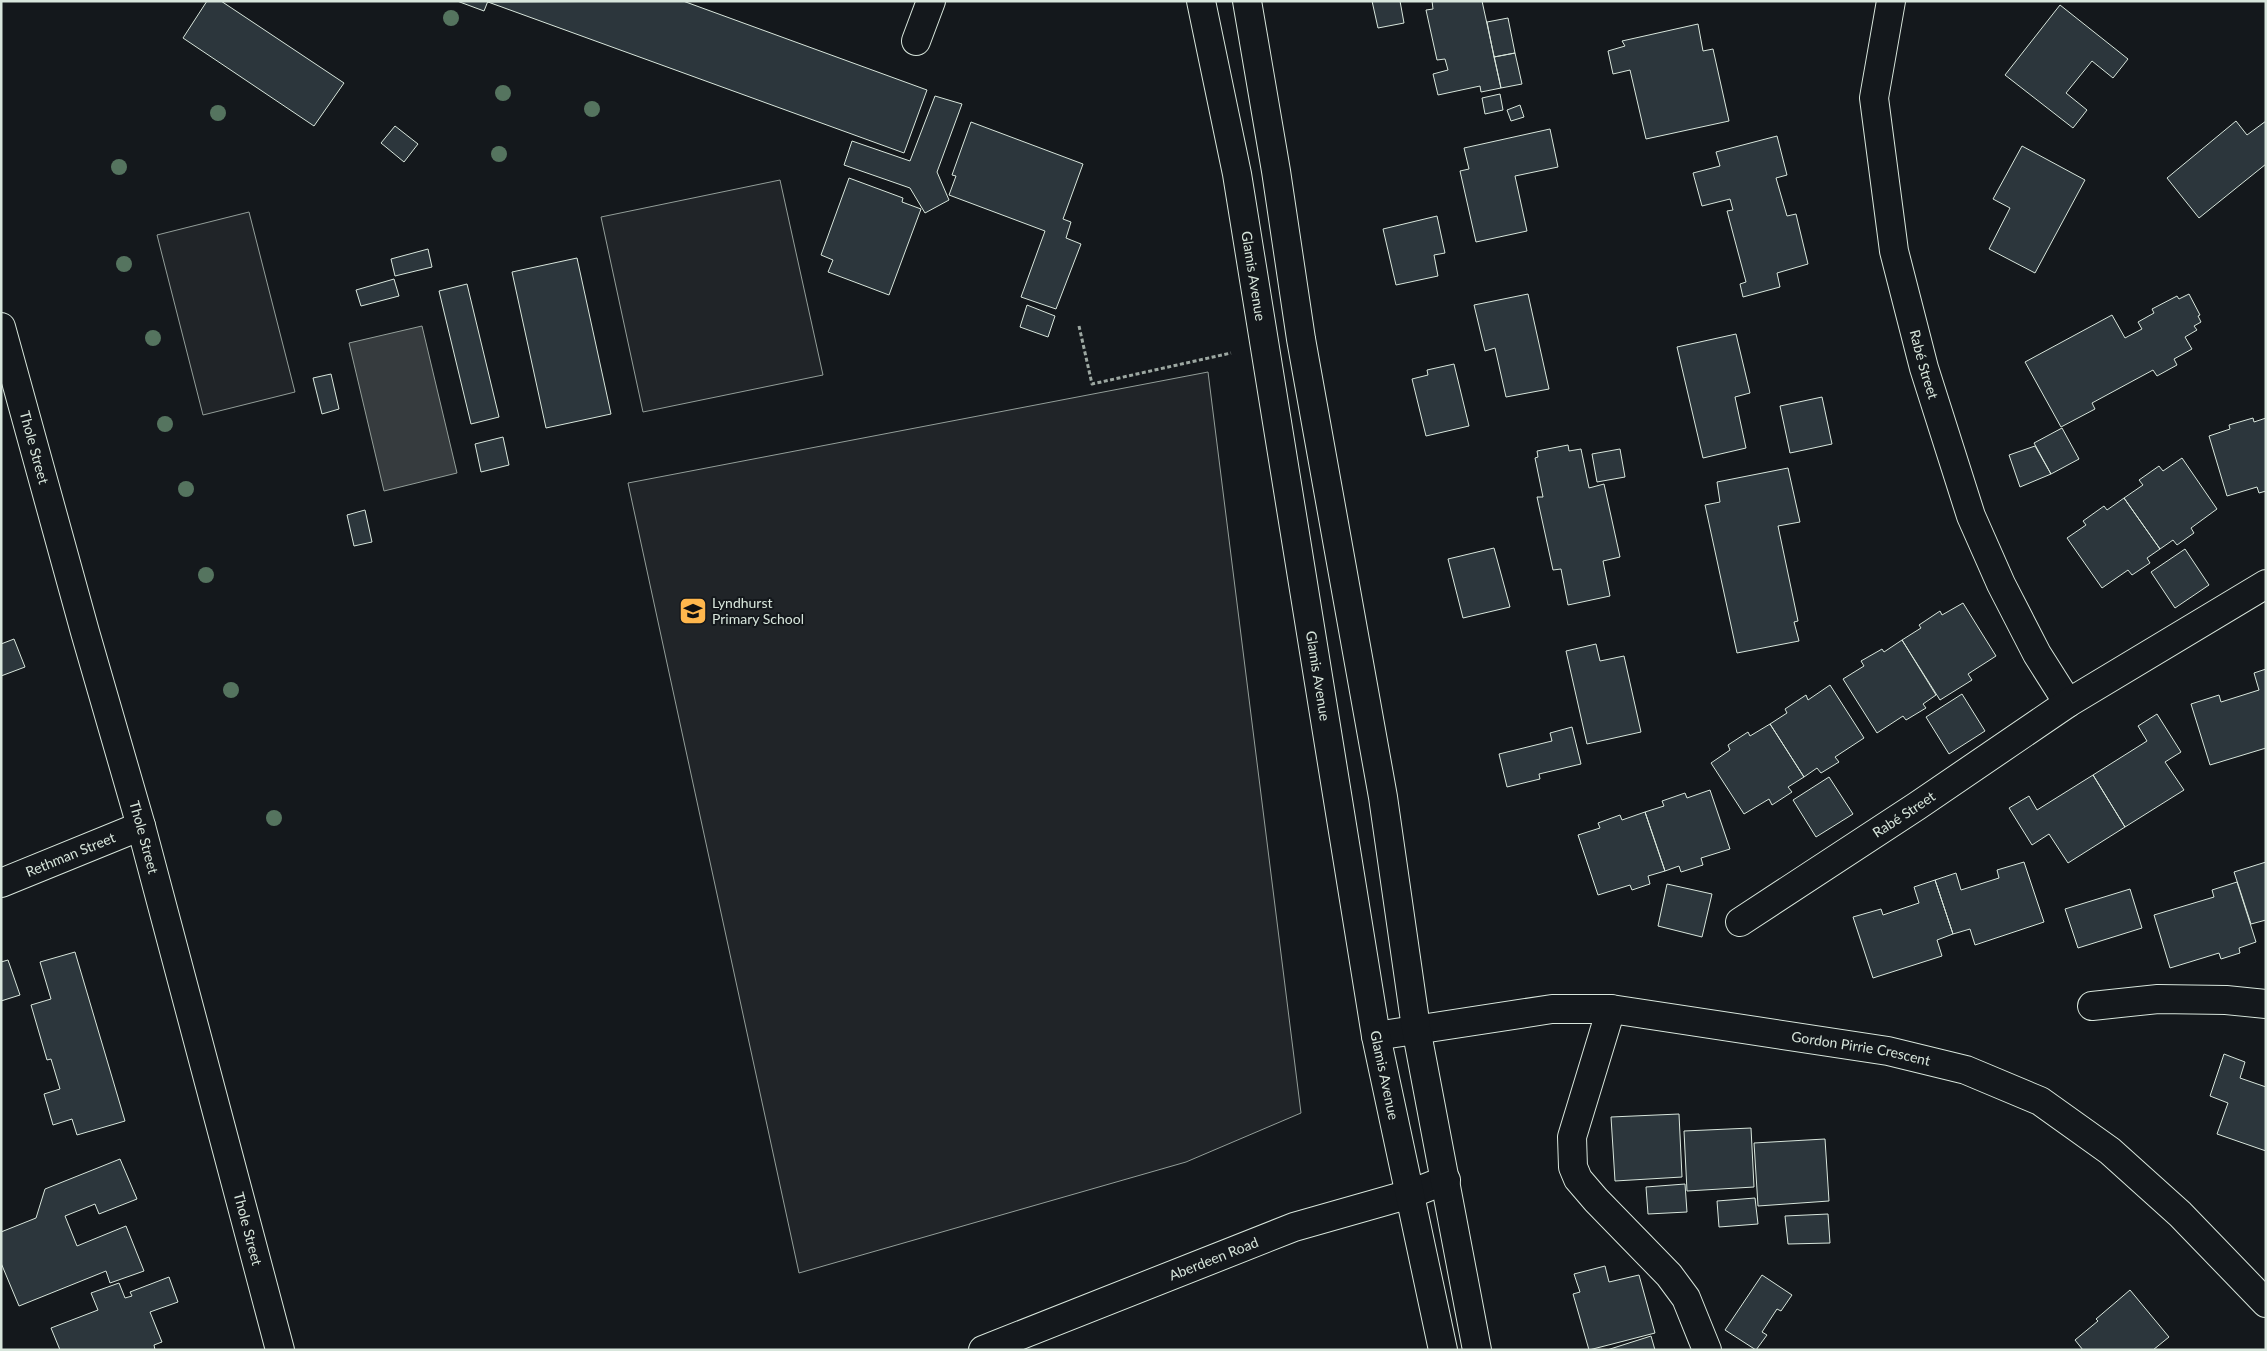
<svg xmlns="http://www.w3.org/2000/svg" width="2267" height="1351" viewBox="0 0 2267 1351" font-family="Lato,sans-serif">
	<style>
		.green { fill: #202428; stroke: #939e99 }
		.water { fill: #363b3e; stroke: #939e99 }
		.building { fill: #2c363c; stroke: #d8e6dc }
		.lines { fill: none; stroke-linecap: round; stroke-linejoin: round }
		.minor-casing { stroke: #d8e6dc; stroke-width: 30 }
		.major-casing { stroke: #d8e6dc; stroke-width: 30 }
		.path { stroke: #9da8a2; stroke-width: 3; stroke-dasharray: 4 2.5; stroke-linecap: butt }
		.minor { stroke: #14181c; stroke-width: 28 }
		.major { stroke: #14181c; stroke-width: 28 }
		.tree { fill: #55745f }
		.labels { text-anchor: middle; stroke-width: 4; stroke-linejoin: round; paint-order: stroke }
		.street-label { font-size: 14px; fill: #d8e6dc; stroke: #14181c }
		.poi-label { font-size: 14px; fill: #d8e6dc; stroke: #14181c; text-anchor: start }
	</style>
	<rect width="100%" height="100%" fill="#14181c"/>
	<!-- green -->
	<path class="green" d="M780,180L823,375L643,412L601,217Z
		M249,212L295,392L203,415L157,235Z
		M1208,372L1301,1113L1186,1162L799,1273L628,483Z"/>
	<!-- water -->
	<path class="water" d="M422,326L457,473L384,491L349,343Z"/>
	<!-- building -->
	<path class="building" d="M207,1H221L344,83L314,126L183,38Z
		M457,1H488L484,11Z
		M683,1L927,90L904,153L488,2Z
		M1372,1H1400L1404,23L1378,28Z
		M1432,1H1482L1501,88L1481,92L1480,86L1438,95L1433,74L1448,70L1445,59L1437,60L1426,10L1433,9Z
		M2060,5L2128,59L2113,78L2092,61L2066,93L2087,110L2073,128L2005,75Z
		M1508,18L1515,53L1494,57L1487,22Z
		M1698,24L1703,51L1713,49L1729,121L1646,139L1630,70L1613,74L1608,51L1625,46L1622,41Z
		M1515,53L1522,84L1501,88L1494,57Z
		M1500,94L1503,110L1485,114L1482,98Z
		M935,96L962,104L937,172L949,200L925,213L910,188L844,165L852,141L910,161Z
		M1520,105L1524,117L1511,121L1507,110Z
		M2236,121L2247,135L2266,121V164L2199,218L2167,178Z
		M971,122L1083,164L1063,219L1071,222L1066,238L1081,244L1056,309L1021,297L1045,231L949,195L956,176L952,175Z
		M395,126L418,144L404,162L381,143Z
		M1550,129L1558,167L1515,176L1527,231L1476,242L1460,171L1469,169L1464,148Z
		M1777,136L1787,175L1776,178L1787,216L1796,214L1808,264L1777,273L1780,287L1743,297L1740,284L1746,282L1727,211L1733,210L1730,199L1702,206L1693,173L1720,166L1716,152Z
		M2022,146L2085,180L2035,273L1989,249L2010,208L1993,199Z
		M849,178L903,198L902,202L921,209L889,295L828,272L833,260L821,255Z
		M1437,216L1445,253L1434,255L1438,276L1396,285L1383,229Z
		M428,249L432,267L395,276L391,259Z
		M577,258L611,414L546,428L512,272Z
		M394,279L399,296L361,306L356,290Z
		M467,284L499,417L471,424L439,291Z
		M1528,294L1549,389L1506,397L1495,348L1485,351L1474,305Z
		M2189,294L2200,315L2198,316L2201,322L2194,326L2197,330L2185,337L2192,349L2174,359L2177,365L2157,376L2153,370L2092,403L2095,409L2061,427L2025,362L2112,315L2125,338L2142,329L2138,322L2154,313L2152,309L2177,296L2179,299Z
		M1027,305L1055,316L1048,337L1020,327Z
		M1736,334L1750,393L1735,397L1746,448L1703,458L1677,347Z
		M1454,364L1469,426L1426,436L1412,379L1428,375L1427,370Z
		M331,374L339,409L322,414L313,378Z
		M1822,397L1832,444L1790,453L1780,406Z
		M2253,418L2254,422L2266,418V491L2259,493L2257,487L2227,496L2209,436L2230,429L2229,425Z
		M2062,428L2079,459L2051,474L2034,443Z
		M503,437L509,465L481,472L475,444Z
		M1568,445L1569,451L1581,449L1589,488L1604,484L1620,557L1603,561L1610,596L1568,605L1561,569L1553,570L1537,497H1543L1535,458L1538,457L1537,451Z
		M2035,446L2051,474L2020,487L2009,455Z
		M1620,449L1625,477L1597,482L1592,454Z
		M2182,458L2217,509L2191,528L2194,533L2177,545L2173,540L2160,549L2124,498L2143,485L2139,480L2159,466L2163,471Z
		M1788,468L1800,522L1778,526L1798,621L1794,622L1799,641L1737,653L1705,505L1720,502L1717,482Z
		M2124,498L2160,549L2147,558L2150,563L2132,575L2128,570L2102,588L2067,538L2086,525L2083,521L2104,506L2107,510Z
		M365,510L372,542L354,546L347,515Z
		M1494,548L1510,607L1463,618L1448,559Z
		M2185,549L2209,585L2175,608L2151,572Z
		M1963,603L1996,656L1968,674L1972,680L1940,700L1902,640L1921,628L1919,625L1940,611L1942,615Z
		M14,639L25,667L1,676V644Z
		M1902,640L1936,695L1923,704L1926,708L1906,720L1903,716L1877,733L1843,679L1864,666L1861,661L1882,649L1884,652Z
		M1596,644L1600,661L1624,656L1641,732L1587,744L1566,651Z
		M2266,669V748L2210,765L2191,704L2219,695L2221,702L2259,690L2254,673Z
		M1830,685L1864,738L1835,757L1839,762L1821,773L1817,768L1804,777L1770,724L1787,713L1785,709L1806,695L1808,700Z
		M1962,694L1985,731L1949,754L1926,717Z
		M2157,714L2181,752L2165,762L2184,790L2125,827L2093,775L2147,741L2138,726Z
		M1770,724L1804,777L1788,787L1792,792L1772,805L1769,799L1744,814L1711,763L1730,750L1728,745L1748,732L1750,736Z
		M1572,727L1581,764L1539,774L1540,779L1507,787L1499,754L1552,741L1550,733Z
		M2093,775L2125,827L2068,863L2049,834L2032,845L2009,808L2029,796L2037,810Z
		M1829,777L1853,814L1816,837L1793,800Z
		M1710,790L1730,849L1701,858L1703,865L1681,872L1679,866L1665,871L1645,812L1664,806L1662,801L1685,793L1687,798Z
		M1645,812L1665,871L1648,876L1650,884L1632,890L1630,885L1598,895L1578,835L1600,828L1598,823L1620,815L1622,820Z
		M2024,862L2044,922L1975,945L1970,929L1953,934L1935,880L1956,873L1961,890L1999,878L1997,870Z
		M2266,862V920L2251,924L2234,872Z
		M1935,880L1953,934L1937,940L1942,956L1873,978L1853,917L1881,909L1883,915L1919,903L1914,887Z
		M2237,882L2256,942L2239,948L2240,953L2221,959L2219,953L2170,968L2154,915L2214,897L2212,890Z
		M1667,884L1712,894L1702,937L1658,926Z
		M2130,889L2142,928L2078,948L2065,909Z
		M75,952L125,1121L77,1135L72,1119L53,1125L44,1094L60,1089L51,1059L47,1060L31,1005L51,999L40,962Z
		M8,960L20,995L1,1001V962Z
		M2224,1054L2245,1062L2240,1078L2266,1087V1151L2217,1134L2228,1103L2210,1096Z
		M1679,1114L1682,1177L1615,1181L1611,1117Z
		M1751,1128L1754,1187L1687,1191L1684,1131Z
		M1825,1139L1829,1201L1758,1206L1754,1143Z
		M120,1159L137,1199L99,1214L95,1204L65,1216L77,1246L126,1226L144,1271L110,1283L106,1271L19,1306L1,1263V1232L36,1218L45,1189Z
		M1685,1184L1687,1212L1648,1214L1646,1187Z
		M1755,1198L1758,1224L1719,1227L1717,1201Z
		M1828,1214L1830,1243L1788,1244L1785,1216Z
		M1605,1266L1609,1282L1639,1275L1655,1333L1589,1350L1573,1294L1580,1292L1574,1274Z
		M1762,1275L1792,1295L1781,1311L1777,1309L1762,1332L1767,1335L1756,1350L1725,1330Z
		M169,1277L178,1302L150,1312L162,1342L154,1345L155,1350H60L51,1328L98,1310L91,1293L119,1283L125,1298L132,1296L130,1292Z
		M2130,1290L2169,1337L2153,1350H2083L2075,1340L2098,1321L2096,1319Z
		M1651,1336L1655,1350H1607Z"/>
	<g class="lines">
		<!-- minor casing -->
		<g class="minor-casing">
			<g id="minor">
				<path id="s1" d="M1891,1L1874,98L1894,251L1924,368L1971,516L2001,584L2037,654L2068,703"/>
				<path d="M916,41L931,1"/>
				<path id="s2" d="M1,327L85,632L141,826L280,1350"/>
				<path id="s3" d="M1,883L141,826"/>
				<path id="s4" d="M1740,922L1917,806L2068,703L2266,584"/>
				<path d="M2092,1006L2158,999L2226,1000L2266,1004"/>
				<path d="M1611,1009L1572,1137L1573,1167L1578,1179L1596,1200L1669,1275L1686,1298L1707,1350"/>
				<path id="s5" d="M1376,1036L1552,1009H1611L1888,1051L1966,1070L2040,1101L2110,1151L2180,1214L2266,1303"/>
				<path id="s6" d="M983,1350L1294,1227L1410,1194L1446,1180"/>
			</g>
		</g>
		<!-- major casing -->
		<g class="major-casing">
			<g id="major">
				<path id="s7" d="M1201,1L1237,174L1376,1036L1443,1350"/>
				<path d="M1247,1L1276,171L1301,339L1383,797L1416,1028L1477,1350"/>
			</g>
		</g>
		<!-- path -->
		<path class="path" d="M1079,326L1092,384L1231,353"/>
		<!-- minor -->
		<use href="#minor" class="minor"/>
		<!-- major -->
		<use href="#major" class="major"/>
	</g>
	<!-- trees -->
	<g class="tree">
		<circle cx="451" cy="18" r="8"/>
		<circle cx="503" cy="93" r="8"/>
		<circle cx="592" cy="109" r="8"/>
		<circle cx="218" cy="113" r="8"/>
		<circle cx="499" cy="154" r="8"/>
		<circle cx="119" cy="167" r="8"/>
		<circle cx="124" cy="264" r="8"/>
		<circle cx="153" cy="338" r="8"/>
		<circle cx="165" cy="424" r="8"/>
		<circle cx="186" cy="489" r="8"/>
		<circle cx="206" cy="575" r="8"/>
		<circle cx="231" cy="690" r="8"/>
		<circle cx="274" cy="818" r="8"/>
	</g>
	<!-- icons -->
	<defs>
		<g id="school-square" transform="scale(1.4375)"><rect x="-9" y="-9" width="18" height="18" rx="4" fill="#ffb74d" stroke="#14181c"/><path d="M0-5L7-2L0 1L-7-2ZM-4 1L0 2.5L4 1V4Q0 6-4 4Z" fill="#111"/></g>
	</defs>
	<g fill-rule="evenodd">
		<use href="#school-square" x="693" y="611"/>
	</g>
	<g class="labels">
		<!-- street labels -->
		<g class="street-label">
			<text dy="5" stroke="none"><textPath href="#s7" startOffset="280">Glamis Avenue</textPath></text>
			<text dy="5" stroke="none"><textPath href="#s1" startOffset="370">Rabé Street</textPath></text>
			<text dy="5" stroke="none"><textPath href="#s2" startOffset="125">Thole Street</textPath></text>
			<text dy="5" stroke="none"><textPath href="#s7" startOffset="685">Glamis Avenue</textPath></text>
			<text dy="5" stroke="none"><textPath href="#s4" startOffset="196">Rabé Street</textPath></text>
			<text dy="5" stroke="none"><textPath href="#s2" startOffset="530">Thole Street</textPath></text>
			<text dy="5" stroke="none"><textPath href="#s3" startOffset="75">Rethman Street</textPath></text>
			<text dy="5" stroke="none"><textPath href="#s5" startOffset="490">Gordon Pirrie Crescent</textPath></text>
			<text dy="5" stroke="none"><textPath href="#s7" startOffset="1090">Glamis Avenue</textPath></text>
			<text dy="5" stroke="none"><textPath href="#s2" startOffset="935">Thole Street</textPath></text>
			<text dy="5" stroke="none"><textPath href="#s6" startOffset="248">Aberdeen Road</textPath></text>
		</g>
		<!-- poi labels -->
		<g class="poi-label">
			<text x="712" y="608">Lyndhurst<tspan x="712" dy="16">Primary School</tspan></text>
		</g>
	</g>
	<!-- border -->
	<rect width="2267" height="1351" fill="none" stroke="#d8e6dc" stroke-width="5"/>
</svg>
